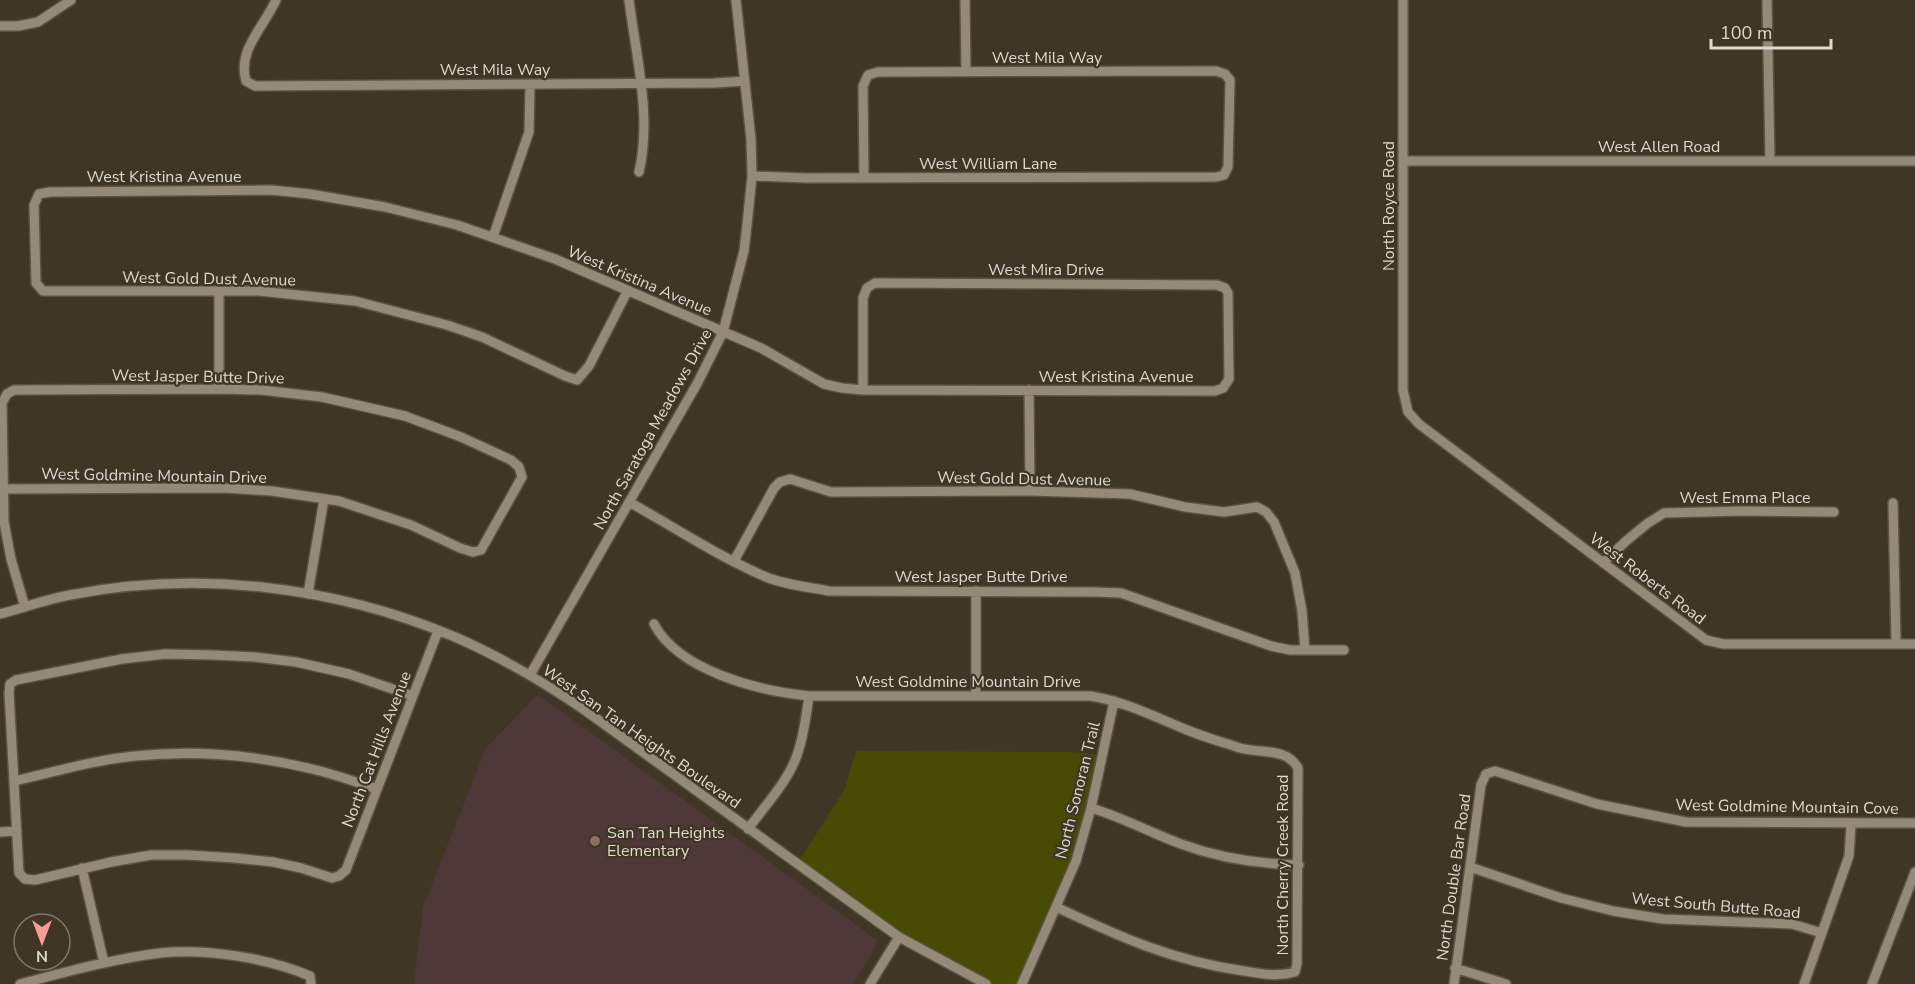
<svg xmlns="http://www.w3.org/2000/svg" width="1915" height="984" viewBox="0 0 1915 984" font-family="'Nunito Sans',sans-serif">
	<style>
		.education { fill: #4e3938 }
		.green { fill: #474b03 }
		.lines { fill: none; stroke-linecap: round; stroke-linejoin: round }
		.minor-casing { stroke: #5a5344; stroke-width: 12 }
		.minor { stroke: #958a78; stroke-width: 9 }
		.education-dot { fill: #8d6e63; stroke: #3f3626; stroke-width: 2 }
		.labels { text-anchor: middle; stroke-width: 4.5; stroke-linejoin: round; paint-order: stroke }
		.street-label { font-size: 16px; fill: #dfdad0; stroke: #3f3626 }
		.poi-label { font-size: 16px; fill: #dfdad0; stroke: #3f3626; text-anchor: start }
	</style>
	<rect width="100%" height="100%" fill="#3f3626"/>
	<!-- education -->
	<path class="education" d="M540,696L877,940L876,947L853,984H414L423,907L486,748L535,697Z"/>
	<!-- green -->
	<path class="green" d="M856,751L1070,752L1102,755L1083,840L1022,984H986L899,937L797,864L845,789Z"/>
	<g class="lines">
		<!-- minor casing -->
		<g class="minor-casing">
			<path id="minor" d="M276,0C264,27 237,50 246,81L255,86L715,83L745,81
				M629,0C636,56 652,117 639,172
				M965,0L966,72
				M1403,0V390L1408,412L1419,424L1706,640L1723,644H1915
				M1767,0L1770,161
				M0,26H18L38,22L71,0
				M1403,161H1915
				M752,176L806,178L1216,177L1224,175L1228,167L1230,80L1225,74L1216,71L878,72L868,75L863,86L864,178
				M493,237L529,132L530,84
				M627,292L589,366L577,380L565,376L482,337L447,325L355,301L259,291H43L36,283L34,205L39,194L50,192L271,190L310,194L385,207L457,225L555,259L761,348L824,384L842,388L863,390L1215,391L1223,388L1229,379L1228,293L1225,288L1217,285L875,283L867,288L863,298V390
				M219,389V291
				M1029,390L1030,491
				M5,489L223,488L272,491L339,501L411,525L460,548L473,552L481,550L522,477L519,467L511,460L461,437L405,416L322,397L261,390L219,389L14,390L7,394L2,403L4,522L11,559L25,607
				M629,502C674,527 719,557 766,577C786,585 808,587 829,591L1095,592L1121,593L1271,646L1290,650H1344
				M1893,503L1896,644
				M734,561L774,488L780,482L790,479L831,492L1030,491L1130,494L1185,507L1224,512L1257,507L1266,512L1274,522L1295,573L1302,611L1305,650
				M1603,563L1626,541L1648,523L1664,513L1744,511L1834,512
				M976,591V694
				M308,594L324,499
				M0,614C23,608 47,599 70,595C199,570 334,586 455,637C501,657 545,683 586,711L899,937L986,984
				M654,624C679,671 759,691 809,696H1090C1124,701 1155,717 1187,730C1204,737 1222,742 1240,748C1261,754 1286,747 1298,768L1297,964L1295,972C1277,977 1261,974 1244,971C1173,961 1120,937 1056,907
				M530,675L698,382L723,332L744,251L747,225L752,176L751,139L736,0
				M413,696L349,674L296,662L255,657L213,655L165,654L122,659L16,680L10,684L9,693L19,873L25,879L35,880L111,862L151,855H188L235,858L273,862L301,868L332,878L339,876L346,870L438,631
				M14,781C54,772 94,760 135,756C193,750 255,755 312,769C334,774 356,782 377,789
				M1091,808C1122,817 1151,833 1181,844C1219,858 1258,864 1299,865
				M748,829C764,807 789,780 797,755C804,736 806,716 809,696
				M0,832L17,831
				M1470,867L1561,898L1613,911L1663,919L1792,924L1822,933
				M82,868L104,963
				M1455,968L1506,984
				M20,984C66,972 113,959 160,953C205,948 268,958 310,976L311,984
				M870,984L899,937
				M1022,984L1076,861L1091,808L1114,701
				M1454,984L1481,785L1486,774L1495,771L1597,804L1686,822L1915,823
				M1804,984L1849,856L1851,824
				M1872,984L1915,872"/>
		</g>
		<!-- minor -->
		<use href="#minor" class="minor"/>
	</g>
	<!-- markers -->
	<circle class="education-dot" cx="595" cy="841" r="6"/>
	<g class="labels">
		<!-- street labels -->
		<g class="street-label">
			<text x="1047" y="63">West Mila Way</text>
			<text x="495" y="75">West Mila Way</text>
			<text x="1659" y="152">West Allen Road</text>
			<text x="988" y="169">West William Lane</text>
			<text x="164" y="182">West Kristina Avenue</text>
			<text transform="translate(1388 206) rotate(-90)" y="6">North Royce Road</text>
			<text x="1046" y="275">West Mira Drive</text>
			<text transform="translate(209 278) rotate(1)" y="6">West Gold Dust Avenue</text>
			<text transform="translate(640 280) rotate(23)" y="6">West Kristina Avenue</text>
			<text transform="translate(198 376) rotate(1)" y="6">West Jasper Butte Drive</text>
			<text x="1116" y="382">West Kristina Avenue</text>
			<text transform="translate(652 429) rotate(-61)" y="6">North Saratoga Meadows Drive</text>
			<text transform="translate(154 475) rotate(1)" y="6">West Goldmine Mountain Drive</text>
			<text transform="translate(1024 478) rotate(1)" y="6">West Gold Dust Avenue</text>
			<text x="1745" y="503">West Emma Place</text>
			<text x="981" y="582">West Jasper Butte Drive</text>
			<text transform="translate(1648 578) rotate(37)" y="6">West Roberts Road</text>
			<text x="968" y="687">West Goldmine Mountain Drive</text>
			<text transform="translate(642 736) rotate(35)" y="6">West San Tan Heights Boulevard</text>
			<text transform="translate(376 749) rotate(-69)" y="6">North Cat Hills Avenue</text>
			<text transform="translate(1077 790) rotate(-76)" y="6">North Sonoran Trail</text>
			<text transform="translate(1787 806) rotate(1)" y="6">West Goldmine Mountain Cove</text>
			<text transform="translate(1282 865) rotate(-90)" y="6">North Cherry Creek Road</text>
			<text transform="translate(1453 877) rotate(-82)" y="6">North Double Bar Road</text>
			<text transform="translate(1716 905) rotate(5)" y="6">West South Butte Road</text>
		</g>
		<!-- poi labels -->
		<g class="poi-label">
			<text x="607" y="838">San Tan Heights<tspan x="607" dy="18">Elementary</tspan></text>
		</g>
	</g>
	<!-- north arrow -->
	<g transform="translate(42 942) rotate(180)"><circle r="28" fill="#3f3626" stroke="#7f786a" stroke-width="1.5"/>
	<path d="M0-4.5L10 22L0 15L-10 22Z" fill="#f59c95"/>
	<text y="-9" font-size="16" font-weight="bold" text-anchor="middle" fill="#dfdad0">N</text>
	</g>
	<!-- scale -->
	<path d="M1711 39v9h120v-9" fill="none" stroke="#dfdad0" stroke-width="3"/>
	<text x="1720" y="39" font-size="18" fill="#dfdad0" stroke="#3f3626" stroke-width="4.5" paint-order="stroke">100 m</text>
</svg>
